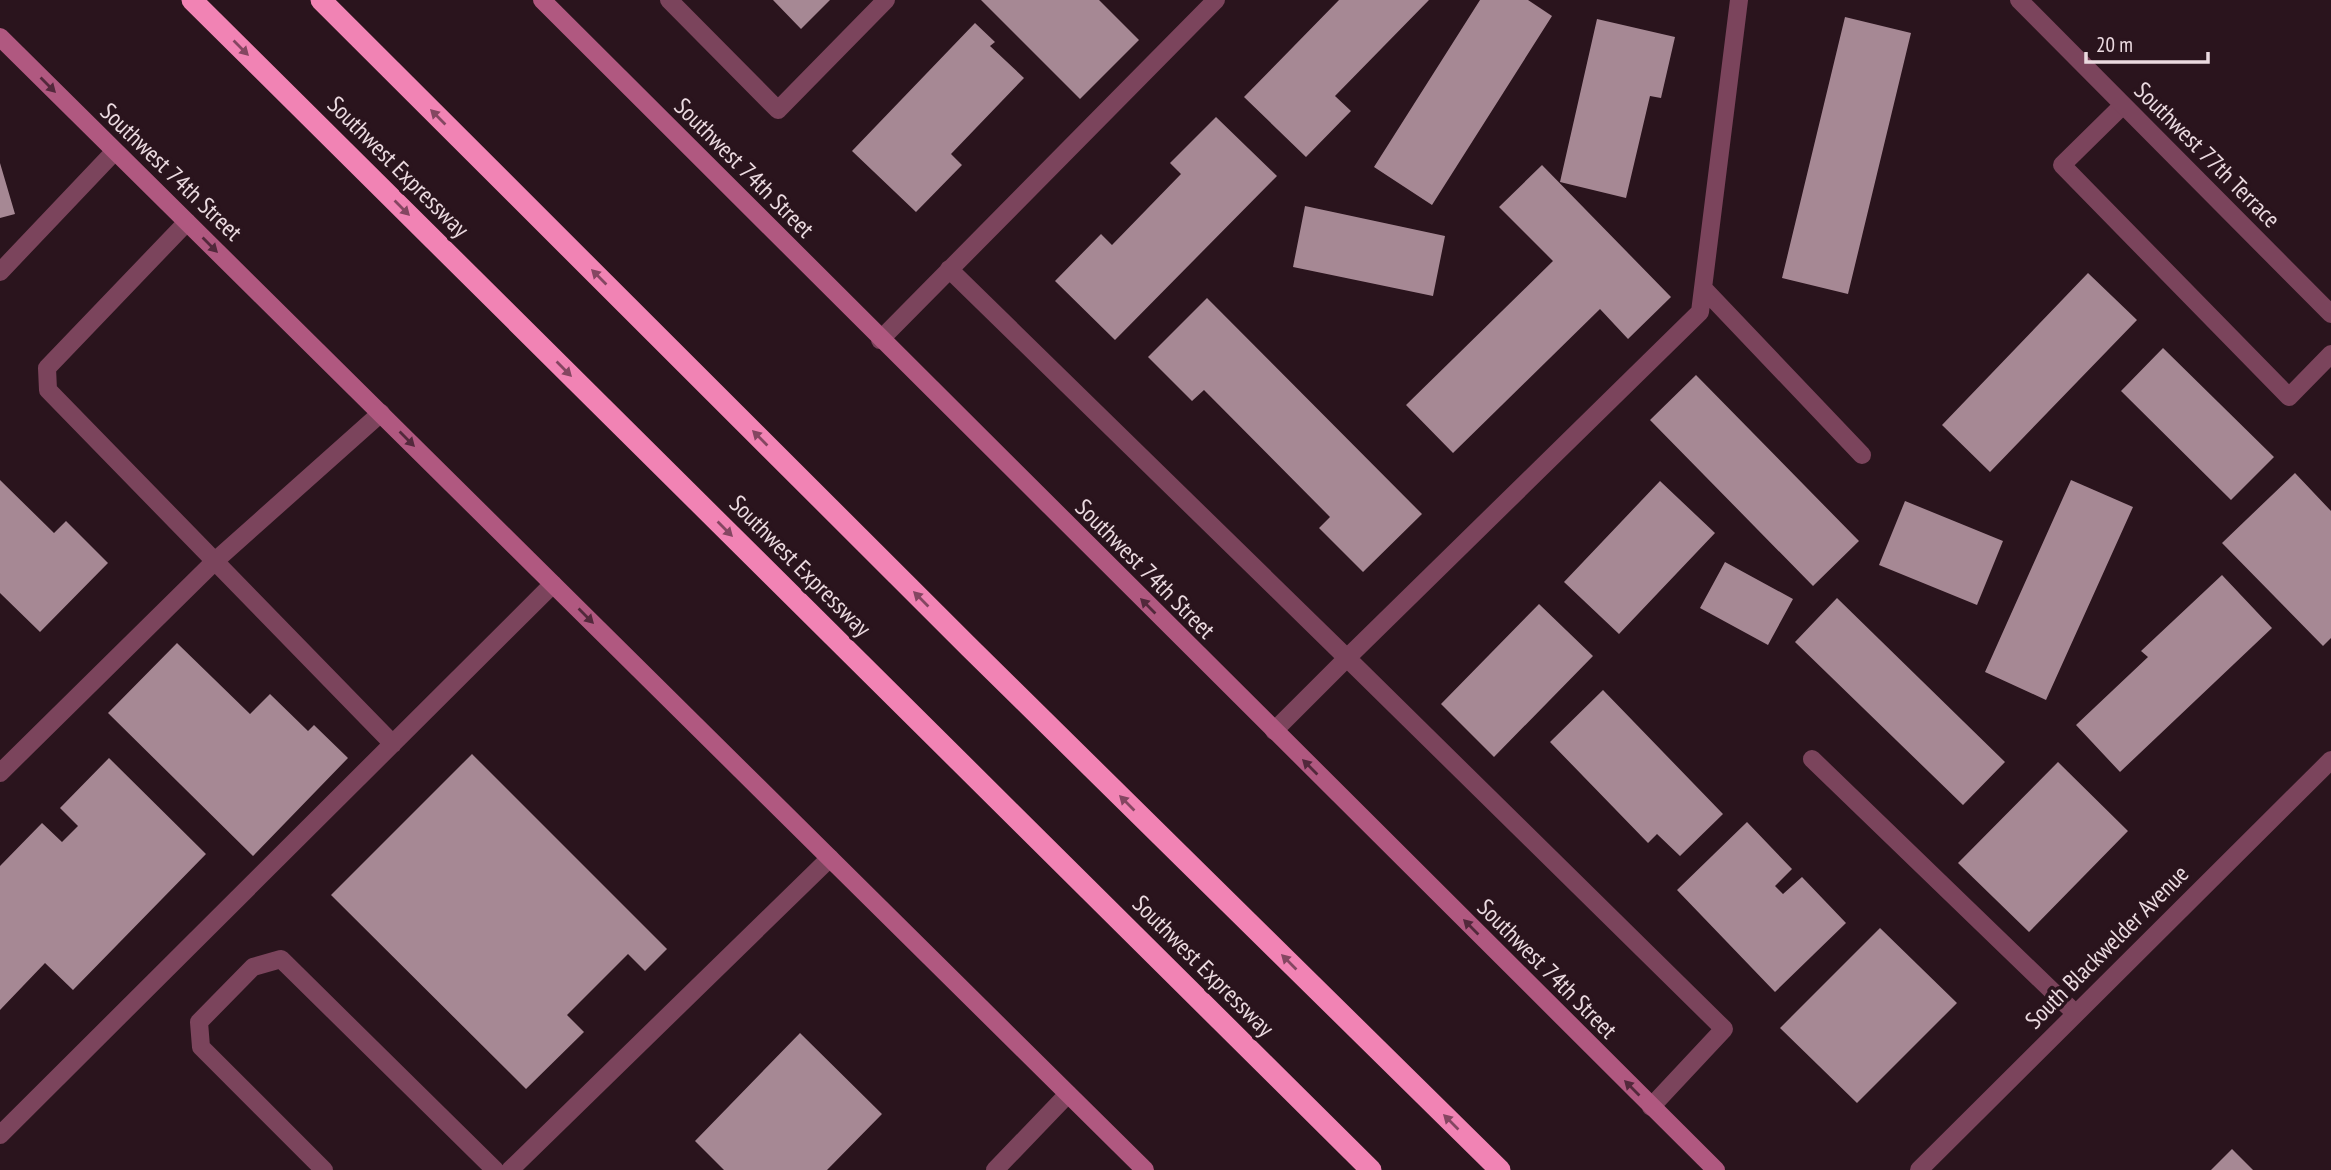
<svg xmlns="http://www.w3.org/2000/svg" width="2331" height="1170" viewBox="0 0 2331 1170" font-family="'PT Sans Narrow',sans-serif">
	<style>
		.building { fill: #a68894 }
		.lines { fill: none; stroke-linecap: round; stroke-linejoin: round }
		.lane { stroke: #7b445c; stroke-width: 18 }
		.street { stroke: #7b445c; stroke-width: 18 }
		.secondary { stroke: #b05880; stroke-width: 18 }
		.highway { stroke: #f183b4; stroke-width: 21 }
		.oneway { fill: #844661 }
		.oneway2 { fill: #52283b }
		.labels { text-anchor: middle; stroke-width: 7; stroke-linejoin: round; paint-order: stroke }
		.street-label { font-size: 24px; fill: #ebdae0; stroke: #2a141d }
	</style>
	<rect width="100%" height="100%" fill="#2a141d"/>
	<!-- building -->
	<path class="building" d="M773,0H830L801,29Z
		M981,0H1099L1139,40L1080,99Z
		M1339,0H1429L1335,96L1351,111L1306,157L1244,97Z
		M1480,0H1528L1552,16L1432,205L1374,167Z
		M1845,17L1911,33L1848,294L1782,278Z
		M1597,19L1675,37L1661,98L1650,96L1626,198L1560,182Z
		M975,23L995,42L990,46L1024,78L951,154L962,165L916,212L852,151Z
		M1216,117L1277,176L1115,340L1055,281L1101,234L1112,245L1181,174L1170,163Z
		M0,163L15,214L0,218Z
		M1542,165L1671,297L1628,339L1600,309L1453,453L1406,405L1553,261L1499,207Z
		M1305,206L1445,236L1433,296L1293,267Z
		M2088,273L2137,320L1990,472L1942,425Z
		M1207,298L1422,514L1363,572L1319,528L1330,517L1204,390L1192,401L1148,357Z
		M2163,348L2274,457L2231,500L2121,391Z
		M1696,375L1859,541L1813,586L1650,420Z
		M2295,473L2331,511V638L2323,646L2222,543Z
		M0,480L54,533L66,521L108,563L40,632L0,593Z
		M2071,480L2133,507L2046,700L1985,672Z
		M1660,481L1715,533L1619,634L1564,582Z
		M1905,501L2003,541L1977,605L1879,565Z
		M1725,562L1793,599L1768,645L1700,608Z
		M2222,575L2272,628L2120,772L2076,725L2148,657L2141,651Z
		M1837,598L2005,762L1963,805L1795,642Z
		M1539,604L1593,656L1494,757L1441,704Z
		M177,643L250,714L270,694L308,731L314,725L348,758L253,856L108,713Z
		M1603,690L1723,814L1680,856L1657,834L1648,843L1550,742Z
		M472,754L667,949L645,971L628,954L567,1015L584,1032L526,1089L331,895Z
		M109,758L206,854L73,990L45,963L0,1010V866L42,823L62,842L78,826L60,808Z
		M2058,762L2128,831L2029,932L1958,863Z
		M1747,822L1792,869L1775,886L1783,894L1802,877L1846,923L1775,992L1677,890Z
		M1880,928L1957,1003L1857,1103L1780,1028Z
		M800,1033L882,1114L827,1170H724L695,1141Z
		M2232,1149L2253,1170H2211Z"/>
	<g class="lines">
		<!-- lane -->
		<path class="lane" d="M669,0L778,110L886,0
			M2122,106L2062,165L2289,397L2331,354
			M187,222L47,368L48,390L393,744
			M949,269L1347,658L1700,312L1739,0
			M0,272L114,152
			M1703,288L1862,455
			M880,340L1216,0
			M1274,731L1347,658L1724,1029L1651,1107
			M1812,759L2075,1013
			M0,773L215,561L381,413
			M0,1135L553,584
			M324,1170L201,1047L199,1022L253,967L281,959L495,1170
			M510,1170L830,858
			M995,1170L1068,1094"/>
		<!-- street -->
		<path class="street" d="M2019,0L2331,314
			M1919,1170L2331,760"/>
		<!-- secondary -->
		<path class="secondary" d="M542,0L1716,1170
			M0,37L1145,1170"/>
		<!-- highway -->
		<path class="highway" d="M192,0L1371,1170
			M321,0L969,647L1500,1170"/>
	</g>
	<!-- one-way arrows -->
	<defs><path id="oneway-solid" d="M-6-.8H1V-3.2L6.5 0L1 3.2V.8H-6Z" transform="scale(1.75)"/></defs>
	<g class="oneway">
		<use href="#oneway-solid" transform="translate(241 48) rotate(45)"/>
		<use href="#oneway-solid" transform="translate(438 117) rotate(-135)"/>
		<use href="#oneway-solid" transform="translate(402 208) rotate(45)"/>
		<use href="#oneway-solid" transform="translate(599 277) rotate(-135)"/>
		<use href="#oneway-solid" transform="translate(564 369) rotate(45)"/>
		<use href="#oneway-solid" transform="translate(760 438) rotate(-135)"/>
		<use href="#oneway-solid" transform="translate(725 529) rotate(45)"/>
		<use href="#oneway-solid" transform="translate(921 599) rotate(-135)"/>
		<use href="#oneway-solid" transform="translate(1127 803) rotate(-135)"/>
		<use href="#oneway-solid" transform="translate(1289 962) rotate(-135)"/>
		<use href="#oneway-solid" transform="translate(1451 1122) rotate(-135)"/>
	</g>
	<g class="oneway2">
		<use href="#oneway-solid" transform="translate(48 85) rotate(45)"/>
		<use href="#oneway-solid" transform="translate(210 245) rotate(45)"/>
		<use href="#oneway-solid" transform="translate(407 439) rotate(45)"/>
		<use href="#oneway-solid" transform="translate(1148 606) rotate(-135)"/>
		<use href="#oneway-solid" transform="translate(586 616) rotate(45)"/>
		<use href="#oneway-solid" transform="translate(1310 767) rotate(-135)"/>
		<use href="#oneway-solid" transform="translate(1471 927) rotate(-135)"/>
		<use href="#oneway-solid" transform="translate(1632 1088) rotate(-135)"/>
	</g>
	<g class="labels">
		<!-- street labels -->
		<g class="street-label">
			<text transform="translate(2207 155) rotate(45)" y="8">Southwest 77th Terrace</text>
			<text transform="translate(398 167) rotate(45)" y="8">Southwest Expressway</text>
			<text transform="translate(744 168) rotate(45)" y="8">Southwest 74th Street</text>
			<text transform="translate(171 172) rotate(44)" y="8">Southwest 74th Street</text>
			<text transform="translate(800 566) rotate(45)" y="8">Southwest Expressway</text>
			<text transform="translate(1145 569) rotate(45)" y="8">Southwest 74th Street</text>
			<text transform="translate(2107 947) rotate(-45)" y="8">South Blackwelder Avenue</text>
			<text transform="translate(1203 966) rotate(45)" y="8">Southwest Expressway</text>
			<text transform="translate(1547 969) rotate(45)" y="8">Southwest 74th Street</text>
		</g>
	</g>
	<!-- scale -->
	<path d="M2086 52v10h122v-10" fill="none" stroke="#ebdae0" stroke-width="3.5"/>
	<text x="2096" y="52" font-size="21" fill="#ebdae0" stroke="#2a141d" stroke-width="5" paint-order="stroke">20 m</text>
</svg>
